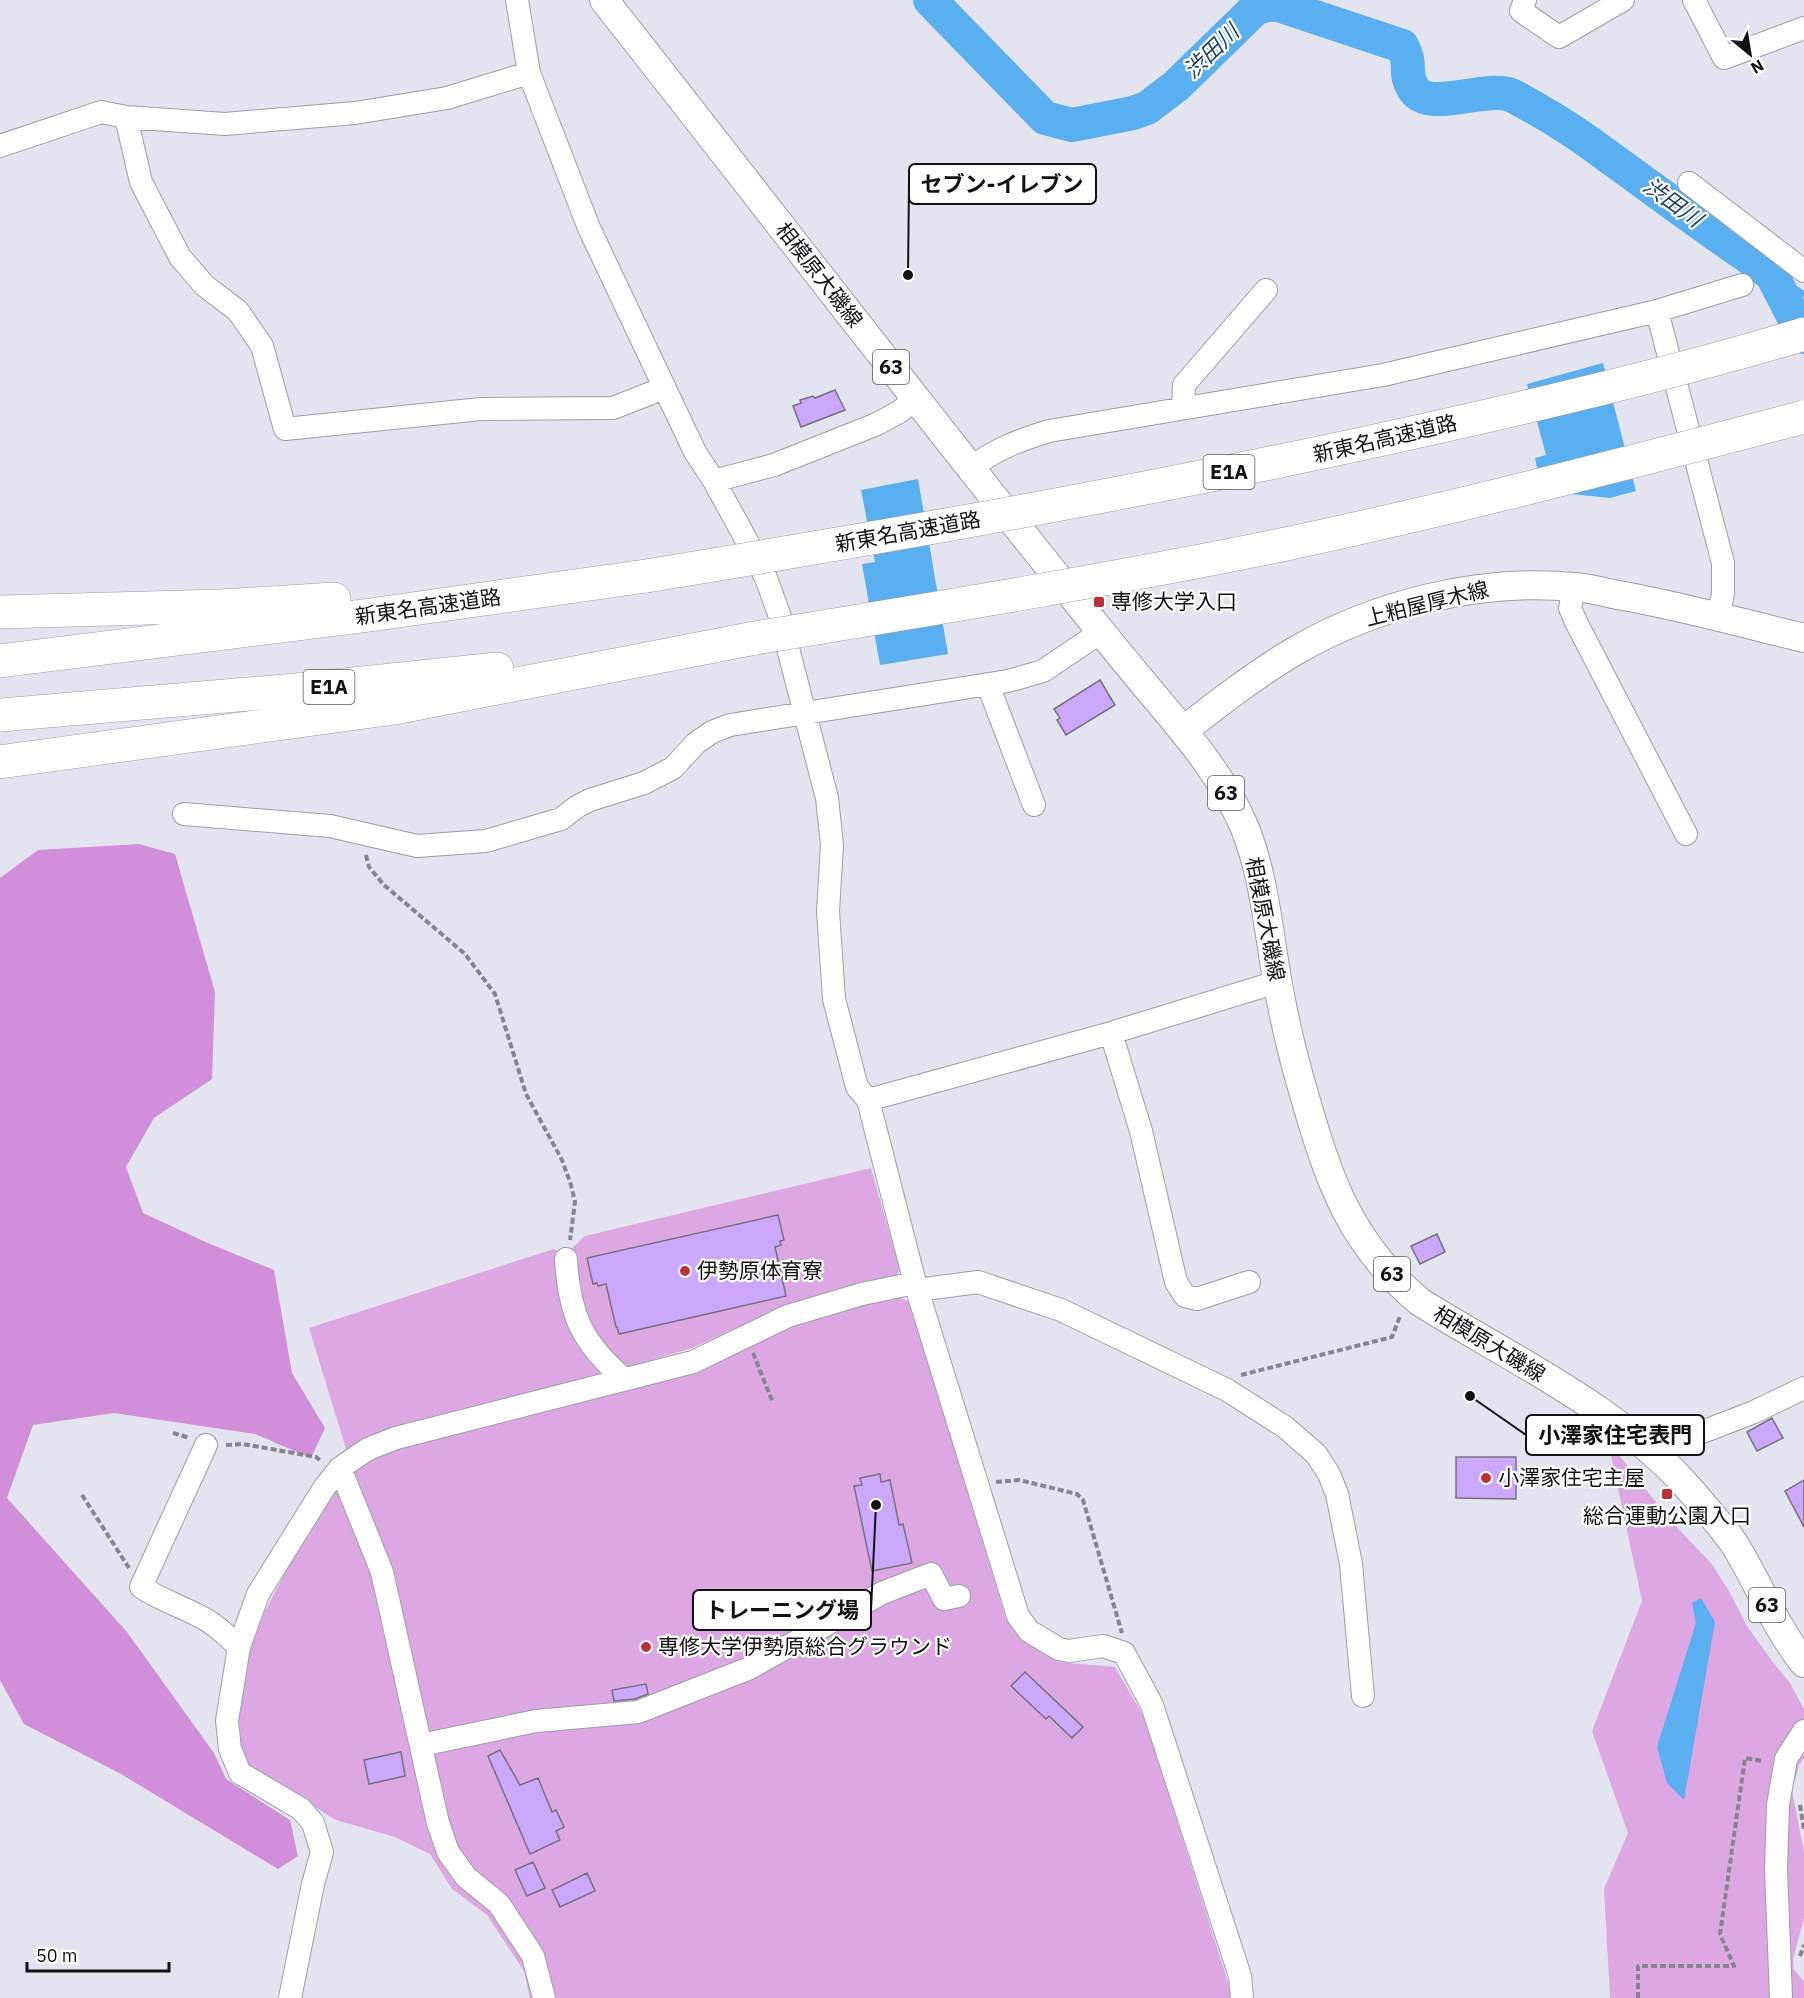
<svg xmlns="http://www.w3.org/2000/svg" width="1804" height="1998" viewBox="0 0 1804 1998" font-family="'IBM Plex Sans','Noto Sans JP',sans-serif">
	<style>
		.green { fill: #dca7e3 }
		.forest { fill: #d18fd9 }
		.water { fill: #59afef }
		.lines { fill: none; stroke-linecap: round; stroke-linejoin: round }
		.stream { stroke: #59afef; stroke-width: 6 }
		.river { stroke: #59afef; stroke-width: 34 }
		.building { fill: #cca7fe; stroke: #75717a; stroke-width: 1.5 }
		.minor-casing { stroke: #9c9da7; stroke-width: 24 }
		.major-casing { stroke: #9c9da7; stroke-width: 30 }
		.highway-casing { stroke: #9c9da7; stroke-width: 34 }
		.path { stroke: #85868d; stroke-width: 4; stroke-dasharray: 6 3; stroke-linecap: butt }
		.minor { stroke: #fff; stroke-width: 22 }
		.major { stroke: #fff; stroke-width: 28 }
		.highway { stroke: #fff; stroke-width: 33 }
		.highway-bridge-casing { stroke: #9c9da7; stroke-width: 34; stroke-linecap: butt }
		.highway-bridge { stroke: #fff; stroke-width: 33 }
		.poi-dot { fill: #bf2f38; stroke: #fff; stroke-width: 2 }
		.labels { text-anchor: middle; stroke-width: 4.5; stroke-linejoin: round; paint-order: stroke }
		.shield { fill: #fff; stroke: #58585a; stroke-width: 1.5 }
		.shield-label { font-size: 20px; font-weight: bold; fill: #111114 }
		.street-label { font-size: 21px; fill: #111114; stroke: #fff }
		.poi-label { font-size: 21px; fill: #111114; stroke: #fff; text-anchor: start }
		.water-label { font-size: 22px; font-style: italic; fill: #1e425d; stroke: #fff }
		.leader { fill: none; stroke: #111114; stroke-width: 2 }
		.callout-dot { fill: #111114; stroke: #fff; stroke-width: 2 }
		.callout { fill: #fff; stroke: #111114; stroke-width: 2 }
		.callout-label { font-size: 22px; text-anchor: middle; font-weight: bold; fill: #111114 }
	</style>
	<rect width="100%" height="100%" fill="#e3e4ef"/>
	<!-- green -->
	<path class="green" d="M871,1168L900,1270L895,1278L779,1308L692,1348L347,1452L309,1328L554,1249L565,1255L585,1236Z
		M899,1297L910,1302L1006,1619L1059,1662L1115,1667L1144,1717L1233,1998H530L524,1971L487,1915L452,1889L430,1854L395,1837L336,1820L251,1768L243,1760L236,1733L242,1689L254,1632L312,1521L340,1484L372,1458L402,1447L878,1299Z
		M1608,1441L1669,1519L1711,1563L1729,1591L1747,1626L1772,1661L1790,1683L1804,1709V1758L1799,1765L1792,1791L1804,1852V1918L1793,1959L1794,1969L1804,1982V1998H1610L1604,1889L1628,1833L1592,1731L1642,1601Z"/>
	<!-- forest -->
	<path class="forest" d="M139,844L175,854L215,992L212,1079L154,1118L126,1167L143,1213L208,1243L274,1270L292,1373L325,1428L311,1458L255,1434L114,1413L33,1425L7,1498L127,1632L214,1753L226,1779L290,1820L298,1856L278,1869L121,1774L24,1724L0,1680V878L38,850Z"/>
	<!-- water -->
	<path class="water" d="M1603,363L1636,491L1610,498L1542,491L1535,458L1546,455L1527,384Z
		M918,479L948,654L880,665L862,564L875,562L861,490Z
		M1701,1598L1715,1622L1684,1800L1667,1783L1657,1747L1696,1623L1692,1603Z"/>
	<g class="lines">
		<!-- stream -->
		<path class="stream" d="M1772,275L1804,294"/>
		<!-- river -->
		<path class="river" d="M930,0L1045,118L1072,125L1133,113L1147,108L1176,86L1256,8L1267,5H1279L1402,46C1413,65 1403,72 1413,88C1427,113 1481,87 1508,94C1517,97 1525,103 1533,107C1560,122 1584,138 1609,157C1655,190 1700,224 1747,256L1772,275L1804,337"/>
	</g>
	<!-- building -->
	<path class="building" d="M835,390L845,410L801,427L793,406L801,403L800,400L813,396L815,398Z
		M1100,680L1115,705L1066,735L1057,720L1060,718L1054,709Z
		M778,1215L784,1240L780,1241L781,1245L775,1247L786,1296L619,1334L617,1327H616L606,1284L598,1286L597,1283L593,1284L587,1258Z
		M1437,1234L1445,1252L1420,1264L1411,1246Z
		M1772,1418L1783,1438L1757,1451L1747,1432Z
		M1456,1457H1516V1499L1456,1498Z
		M880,1474L881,1482L890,1480L899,1525L903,1524L912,1563L872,1571L854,1486L862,1485L860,1478Z
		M1804,1480V1527L1785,1491Z
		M1025,1672L1083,1727L1072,1738L1049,1716L1046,1719L1011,1686Z
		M646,1684L648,1694L635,1699L614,1701L612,1690Z
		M500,1750L520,1785L538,1778L552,1812L556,1810L564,1827L556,1831L560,1840L530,1854L488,1756Z
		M401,1752L405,1776L369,1784L364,1760Z
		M533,1862L545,1888L527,1896L515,1870Z
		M587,1873L595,1891L560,1907L552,1890Z"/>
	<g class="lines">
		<!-- minor casing -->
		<g class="minor-casing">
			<path id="minor" d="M517,0L529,73L589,228L695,452L714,481L741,530L766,578L779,614L827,798L832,845L828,911L834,999L857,1087L868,1100
				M1525,0L1521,11L1559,37L1623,0
				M1694,0L1724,58L1804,28
				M529,73L447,98L355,113L225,124L126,117L141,182L180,257L204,285L238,311L262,346L285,429L481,409L613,408L664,388
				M0,146L101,112L126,117
				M1689,183L1804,271
				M1657,311L1723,563V594L1718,617
				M1183,408L1184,385L1266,290
				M970,469C995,449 1020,440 1049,431L1383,375L1657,311L1742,285
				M714,481L774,465L877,424L899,412L916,399
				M1574,587L1570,608L1576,622L1686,834
				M988,685L1034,805
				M184,814L330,826L417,846L486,841L561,819L578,806L590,800L644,783L673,768L696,743L712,732L730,725L1008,681L1043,671L1101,632
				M1111,1033L1141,1131L1176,1282L1185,1296L1197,1299L1249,1282
				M566,1259C569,1314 582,1343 624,1379
				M915,1283L1018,1616L1029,1631L1059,1649L1069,1651L1103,1646L1124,1653L1152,1705L1240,1976L1242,1998
				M917,1290L978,1282L1061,1310L1227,1390L1285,1427L1316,1454L1329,1474L1337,1494L1351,1564L1363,1696
				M206,1445L141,1587C159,1599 178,1605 197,1615C213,1622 226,1635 239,1647
				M1657,1456L1671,1444L1754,1412L1804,1388
				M340,1468L382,1572L438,1823L448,1852L466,1877L499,1904L533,1956L544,1998
				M421,1745L536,1721L638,1712L750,1668L882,1593L931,1574L944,1599L959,1596
				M290,1998L313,1884L322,1852L313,1823L301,1809L240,1773L230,1749L227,1721L239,1647L258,1594L324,1488L340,1468L368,1449L396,1438L693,1362L788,1316L862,1294L915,1283L868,1100L1111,1033L1277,982
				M1781,1998L1776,1869L1778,1805L1786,1759L1804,1731"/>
		</g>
		<!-- major casing -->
		<g class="major-casing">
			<path id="major" d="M604,0C747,181 887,364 1031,544C1067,589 1103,635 1140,679C1178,725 1220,770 1244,826C1264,875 1268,927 1277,979C1284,1020 1294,1061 1306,1101C1330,1184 1352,1245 1420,1302C1511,1359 1622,1410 1692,1492C1706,1509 1723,1527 1735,1545C1759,1584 1775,1627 1804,1663
				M1184,730C1219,703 1256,674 1295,651C1376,604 1480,578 1574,587C1589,588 1604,592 1618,595C1681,606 1742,623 1804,638"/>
		</g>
		<!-- highway casing -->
		<g class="highway-casing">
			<path id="highway" d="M0,612L221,606L334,599
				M0,661L370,615L646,576
				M0,715L296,690L497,669
				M0,762L394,708L755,638"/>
		</g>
		<!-- path -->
		<path class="path" d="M366,855L369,867L384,885L465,954L495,994L526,1094L562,1160L571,1185L575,1202L570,1240
			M753,1353L773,1403
			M1241,1375L1392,1337L1400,1316
			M173,1433L190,1438
			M226,1445L243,1444L316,1457L321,1461
			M996,1482L1019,1480L1077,1494L1083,1500L1122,1633
			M82,1495L129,1568
			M1800,1805L1804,1830
			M1800,1956L1804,1945
			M1638,1998V1966H1734L1720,1934L1745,1758L1763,1761"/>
		<!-- minor -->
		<use href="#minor" class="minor"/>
		<!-- major -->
		<use href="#major" class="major"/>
		<!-- highway -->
		<use href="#highway" class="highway"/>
		<!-- highway-bridge casing -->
		<g class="highway-bridge-casing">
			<path id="highway-bridge" d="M646,576C909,533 1170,487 1429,429C1555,401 1681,371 1804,334
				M755,638C933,609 1110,580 1286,544C1460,507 1632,462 1804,417"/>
		</g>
		<!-- highway-bridge -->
		<use href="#highway-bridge" class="highway-bridge"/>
	</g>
	<!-- markers -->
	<g class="poi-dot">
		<rect x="1093" y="596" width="12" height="12" rx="3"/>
		<circle cx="685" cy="1271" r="6"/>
		<circle cx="1486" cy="1478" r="6"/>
		<rect x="1661" y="1488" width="12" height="12" rx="3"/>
		<circle cx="646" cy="1647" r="6"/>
	</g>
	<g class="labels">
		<!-- shield labels -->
		<g class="shield">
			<rect x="873" y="350" width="36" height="34" rx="4.5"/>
			<rect x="1203.5" y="455" width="51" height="34" rx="4.5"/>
			<rect x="303.5" y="670" width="51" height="34" rx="4.5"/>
			<rect x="1208" y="776" width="36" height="34" rx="4.5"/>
			<rect x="1374" y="1257" width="36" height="34" rx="4.5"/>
			<rect x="1749" y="1588" width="36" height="34" rx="4.5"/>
		</g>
		<g class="shield-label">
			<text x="891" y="374">63</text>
			<text x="1229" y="479">E1A</text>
			<text x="329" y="694">E1A</text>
			<text x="1226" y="800">63</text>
			<text x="1392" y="1281">63</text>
			<text x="1767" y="1612">63</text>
		</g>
		<!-- street labels -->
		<g class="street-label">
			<text transform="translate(819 275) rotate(52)" y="7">相模原大磯線</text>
			<text transform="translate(1385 439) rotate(-13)" y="7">新東名高速道路</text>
			<text transform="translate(908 532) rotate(-10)" y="7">新東名高速道路</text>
			<text transform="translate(1427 604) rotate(-14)" y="7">上粕屋厚木線</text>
			<text transform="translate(428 607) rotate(-8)" y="7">新東名高速道路</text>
			<text transform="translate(1265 919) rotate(79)" y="7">相模原大磯線</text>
			<text transform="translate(1489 1344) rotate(31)" y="7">相模原大磯線</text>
		</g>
		<!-- poi labels -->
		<g class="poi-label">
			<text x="1111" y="609">専修大学入口</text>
			<text x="697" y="1278">伊勢原体育寮</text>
			<text x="1498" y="1485">小澤家住宅主屋</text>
			<text x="1667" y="1523" text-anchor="middle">総合運動公園入口</text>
			<text x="658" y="1654">専修大学伊勢原総合グラウンド</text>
		</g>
		<!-- water labels -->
		<g class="water-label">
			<text transform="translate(1211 51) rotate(-44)" y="8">渋田川</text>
			<text transform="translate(1673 202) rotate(36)" y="8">渋田川</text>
		</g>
	</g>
	<!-- callouts -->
	<path class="leader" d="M908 275L909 184M1470 1396L1526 1435M876 1505L871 1610"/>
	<g class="callout-dot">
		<circle cx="908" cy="275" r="6"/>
		<circle cx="1470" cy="1396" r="6"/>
		<circle cx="876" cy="1505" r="6"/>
	</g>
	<g class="callout">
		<rect x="909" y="164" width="187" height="40" rx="6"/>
		<rect x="1526" y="1415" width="178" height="40" rx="6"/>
		<rect x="693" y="1590" width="178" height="40" rx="6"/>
	</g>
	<g class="callout-label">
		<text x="1002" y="192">セブン-イレブン</text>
		<text x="1615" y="1443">小澤家住宅表門</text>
		<text x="782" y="1618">トレーニング場</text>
	</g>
	<!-- north arrow -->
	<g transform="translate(1750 54) rotate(150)" stroke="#ffffff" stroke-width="4.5" paint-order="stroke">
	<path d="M0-4.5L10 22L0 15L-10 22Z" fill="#111114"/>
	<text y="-9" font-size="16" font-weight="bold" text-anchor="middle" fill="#111114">N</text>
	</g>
	<!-- scale -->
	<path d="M27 1962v9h142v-9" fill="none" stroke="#111114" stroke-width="3"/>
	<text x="36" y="1962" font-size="18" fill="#111114" stroke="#ffffff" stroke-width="4.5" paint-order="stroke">50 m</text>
</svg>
